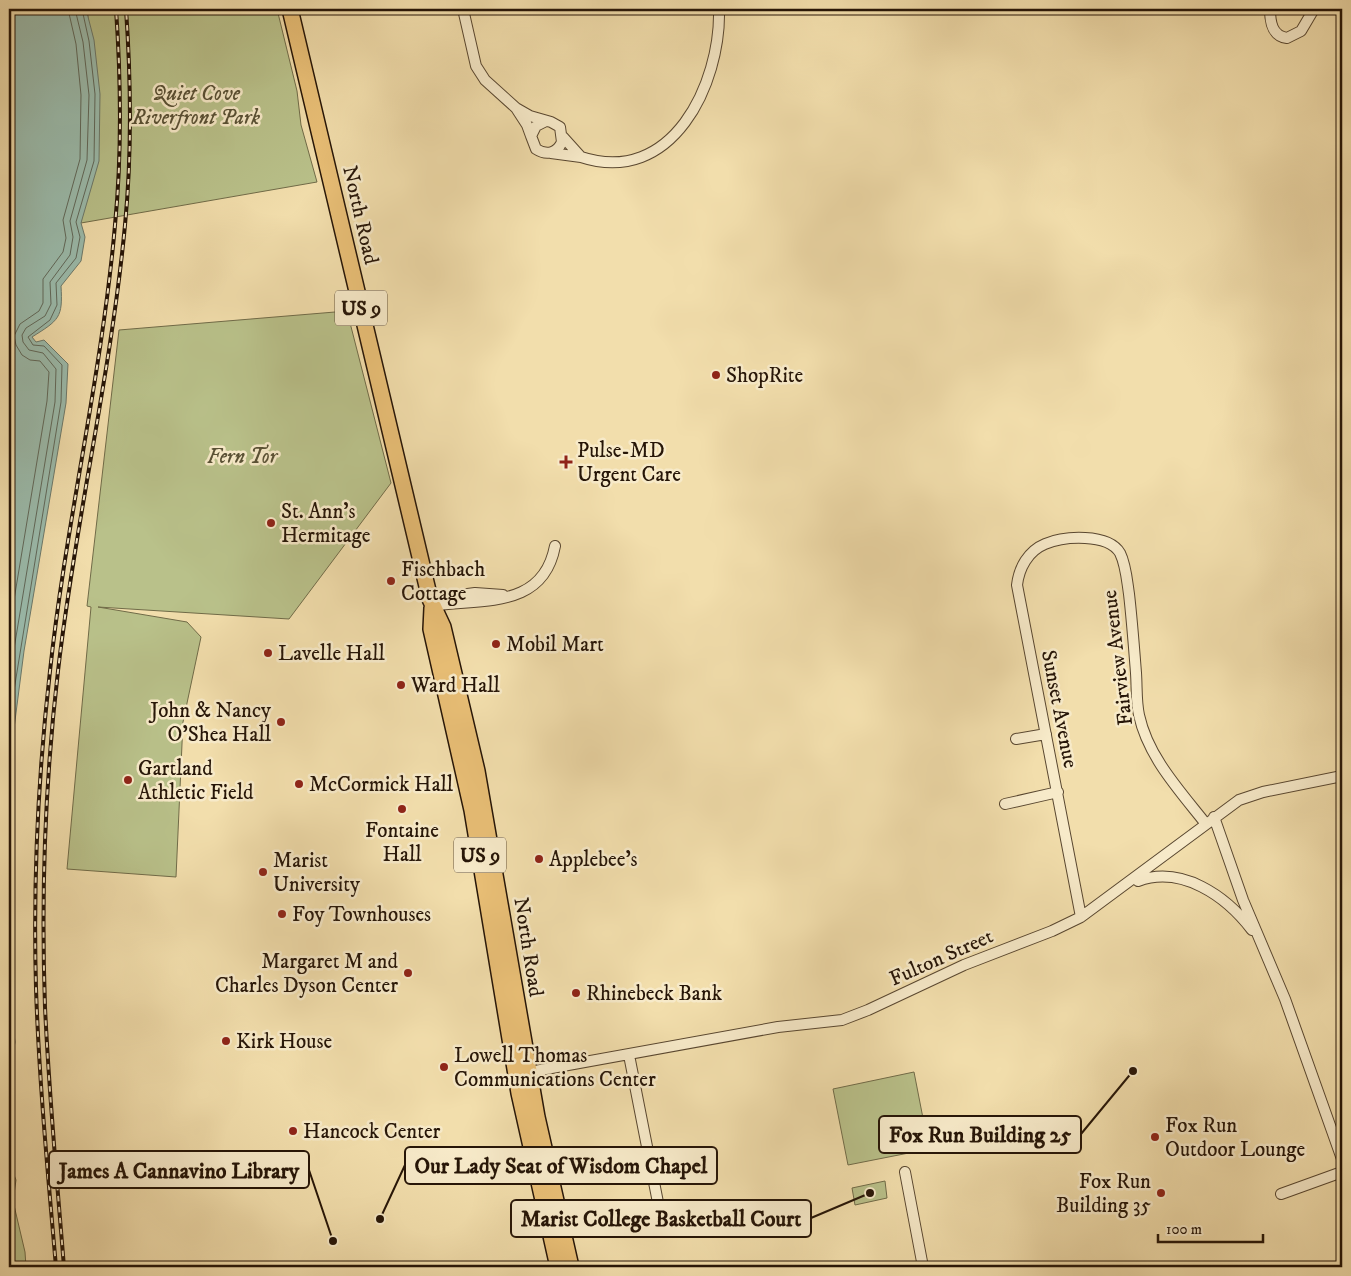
<svg xmlns="http://www.w3.org/2000/svg" width="1351" height="1276" viewBox="0 0 1351 1276" font-family="'IM FELL DW Pica',serif">
	<style>
		.green { fill: #b9c18a; stroke: #706b48 }
		.water { fill: #9bbcad; stroke: #6c796b }
		.lines { fill: none; stroke-linecap: round; stroke-linejoin: round }
		.shore { stroke: #60685a; stroke-width: 1 }
		.minor-casing { stroke: #594730; stroke-width: 12 }
		.highway-casing { stroke: #261507; stroke-width: 18 }
		.minor { stroke: #f7eac9; stroke-width: 10 }
		.highway { stroke: #e9bf76; stroke-width: 15 }
		.rail-casing { stroke: #261507; stroke-width: 4 }
		.rail { stroke: #f7eac9; stroke-width: 2; stroke-dasharray: 5.5; stroke-linecap: butt }
		.poi-dot { fill: #8f2418; stroke: #f7eac9; stroke-width: 2 }
		.labels { text-anchor: middle; stroke-width: 5; stroke-linejoin: round; paint-order: stroke }
		.shield { fill: #f7eac9; stroke: #655541; stroke-width: 1 }
		.shield-label { font-size: 20px; font-weight: bold; fill: #261507 }
		.park-label { font-size: 21px; font-style: italic; fill: #595135; stroke: #f7eac9 }
		.street-label { font-size: 21px; fill: #261507; stroke: #f7eac9 }
		.poi-label { font-size: 21px; fill: #261507; stroke: #f7eac9; text-anchor: start }
		.leader { fill: none; stroke: #261507; stroke-width: 2 }
		.callout-dot { fill: #261507; stroke: #f7eac9; stroke-width: 2 }
		.callout { fill: #f7eac9; stroke: #261507; stroke-width: 2 }
		.callout-label { font-size: 22px; text-anchor: middle; font-weight: bold; fill: #261507 }
	</style>
	<rect width="100%" height="100%" fill="#f2deac"/>
	<filter id="stains"><feTurbulence type="fractalNoise" baseFrequency=".004" numOctaves="4"/><feColorMatrix values="0 0 0 0 .2 0 0 0 0 .09 0 0 0 0 .02 0 0 0 .5 -.17"/></filter>
	<radialGradient id="worn" r=".72"><stop offset=".6" stop-color="#630" stop-opacity="0"/><stop offset="1" stop-color="#630" stop-opacity=".3"/></radialGradient>
	<!-- green -->
	<path class="green" d="M86,9H277L297,91L301,125L317,182L81,223L88,16Z
		M347,311L391,483L289,619L98,607L187,622L201,637L183,722L176,877L67,869L91,607L87,606L119,330Z
		M914,1072L929,1149L848,1165L833,1089Z
		M9,1143L12,1170L16,1180L13,1201L25,1252L26,1267H9Z
		M885,1181L887,1198L855,1205L852,1188Z"/>
	<!-- water -->
	<path class="water" d="M9,9H86L94,40L100,94L99,161L81,223L85,237L81,261L61,286C63,318 59,320 32,337L36,342L44,340L68,364L66,403L24,651L9,767Z
		M9,998L15,1042L9,1077Z"/>
	<g class="lines">
		<!-- shore -->
		<path class="shore" d="M9,630L47,401L49,372L40,361L30,360L22,355L16,345L14,336L20,324L39,311L43,303V279L63,252L66,238L63,220L80,159L81,95L76,44L68,9
			M9,679L55,402L56,369L43,353L29,350L23,342L22,335L26,328L45,316L51,304L50,282L70,255L73,237L70,221L87,160L89,95L83,42L75,9
			M9,721L61,402L62,365L44,346L33,345L28,337L50,320L57,305L56,283L76,258L80,237L76,222L94,161L95,94L89,41L82,9"/>
		<!-- minor casing -->
		<g class="minor-casing">
			<path id="minor" d="M463,9L476,66L485,80L516,108
				M1270,9C1270,22 1272,36 1287,38L1301,31L1314,9
				M531,136L527,125L516,108L530,116L551,122L560,127L562,142C557,153 547,156 536,149L531,136L536,126L546,121
				M551,153L581,157L563,137
				M581,157C672,187 721,84 719,9
				M430,599L475,593L503,595
				M432,606C481,598 543,610 555,546
				M1016,739L1046,734
				M1005,804L1058,792
				M1214,817L1243,900L1285,999L1342,1159
				M1138,881C1182,865 1226,896 1252,930
				M1081,917L1017,585C1019,568 1028,551 1045,544C1064,536 1108,533 1120,553C1126,565 1127,581 1129,594C1132,620 1134,647 1136,673C1137,687 1136,702 1139,715C1148,757 1180,791 1206,824
				M629,1055L663,1228
				M524,1073L778,1027L842,1020L868,1010L964,965L1052,931L1081,917L1239,800L1263,792L1342,776
				M905,1172L923,1267
				M1281,1194L1342,1172"/>
		</g>
		<!-- highway casing -->
		<g class="highway-casing">
			<path id="highway" d="M290,9L430,599L443,627L477,771L537,1117L571,1267
				M432,608L431,629L472,810L519,1093L558,1267"/>
		</g>
		<!-- minor -->
		<use href="#minor" class="minor"/>
		<!-- highway -->
		<use href="#highway" class="highway"/>
		<!-- rail casing -->
		<g class="rail-casing">
			<path id="rail" d="M56,1267C48,1174 39,1081 36,988C33,882 38,776 50,671C66,522 102,374 115,225C122,153 121,81 116,9
				M64,1267C57,1181 49,1094 45,1007C41,895 45,782 58,671C75,522 111,374 125,225C132,153 131,81 126,9"/>
		</g>
		<!-- rail -->
		<use href="#rail" class="rail"/>
	</g>
	<!-- markers -->
	<g class="poi-dot">
		<circle cx="716" cy="375" r="5"/>
		<path d="M563.5 454.5h5v5h5v5h-5v5h-5v-5h-5v-5h5z"/>
		<circle cx="271" cy="523" r="5"/>
		<circle cx="391" cy="581" r="5"/>
		<circle cx="496" cy="644" r="5"/>
		<circle cx="268" cy="653" r="5"/>
		<circle cx="401" cy="685" r="5"/>
		<circle cx="281" cy="722" r="5"/>
		<circle cx="128" cy="780" r="5"/>
		<circle cx="299" cy="784" r="5"/>
		<circle cx="402" cy="809" r="5"/>
		<circle cx="539" cy="859" r="5"/>
		<circle cx="263" cy="872" r="5"/>
		<circle cx="282" cy="914" r="5"/>
		<circle cx="408" cy="973" r="5"/>
		<circle cx="576" cy="993" r="5"/>
		<circle cx="226" cy="1041" r="5"/>
		<circle cx="444" cy="1067" r="5"/>
		<circle cx="293" cy="1131" r="5"/>
		<circle cx="1155" cy="1137" r="5"/>
		<circle cx="1161" cy="1193" r="5"/>
	</g>
	<g class="labels">
		<!-- shield labels -->
		<g class="shield">
			<rect x="335" y="290.5" width="52" height="35" rx="4"/>
			<rect x="454" y="837.5" width="52" height="35" rx="4"/>
		</g>
		<g class="shield-label">
			<text x="361" y="315">US 9</text>
			<text x="480" y="862">US 9</text>
		</g>
		<!-- park labels -->
		<g class="park-label">
			<text x="196" y="100">Quiet Cove<tspan x="196" dy="24">Riverfront Park</tspan></text>
			<text x="242" y="463">Fern Tor</text>
		</g>
		<!-- street labels -->
		<g class="street-label">
			<text transform="translate(361 215) rotate(77)" y="7">North Road</text>
			<text transform="translate(1117 658) rotate(-97)" y="7">Fairview Avenue</text>
			<text transform="translate(1060 709) rotate(79)" y="7">Sunset Avenue</text>
			<text transform="translate(529 947) rotate(81)" y="7">North Road</text>
			<text transform="translate(941 957) rotate(-24)" y="7">Fulton Street</text>
		</g>
		<!-- poi labels -->
		<g class="poi-label">
			<text x="726" y="382">ShopRite</text>
			<text x="577" y="457">Pulse-MD<tspan x="577" dy="24">Urgent Care</tspan></text>
			<text x="281" y="518">St. Ann's<tspan x="281" dy="24">Hermitage</tspan></text>
			<text x="401" y="576">Fischbach<tspan x="401" dy="24">Cottage</tspan></text>
			<text x="506" y="651">Mobil Mart</text>
			<text x="278" y="660">Lavelle Hall</text>
			<text x="411" y="692">Ward Hall</text>
			<text x="271" y="717" text-anchor="end">John &amp; Nancy<tspan x="271" dy="24">O'Shea Hall</tspan></text>
			<text x="138" y="775">Gartland<tspan x="138" dy="24">Athletic Field</tspan></text>
			<text x="309" y="791">McCormick Hall</text>
			<text x="402" y="837" text-anchor="middle">Fontaine<tspan x="402" dy="24">Hall</tspan></text>
			<text x="549" y="866">Applebee's</text>
			<text x="273" y="867">Marist<tspan x="273" dy="24">University</tspan></text>
			<text x="292" y="921">Foy Townhouses</text>
			<text x="398" y="968" text-anchor="end">Margaret M and<tspan x="398" dy="24">Charles Dyson Center</tspan></text>
			<text x="586" y="1000">Rhinebeck Bank</text>
			<text x="236" y="1048">Kirk House</text>
			<text x="454" y="1062">Lowell Thomas<tspan x="454" dy="24">Communications Center</tspan></text>
			<text x="1165" y="1132">Fox Run<tspan x="1165" dy="24">Outdoor Lounge</tspan></text>
			<text x="303" y="1138">Hancock Center</text>
			<text x="1151" y="1188" text-anchor="end">Fox Run<tspan x="1151" dy="24">Building 35</tspan></text>
		</g>
	</g>
	<!-- callouts -->
	<path class="leader" d="M1133 1071L1081 1134M380 1219L405 1165M333 1241L309 1170M870 1193L811 1218"/>
	<g class="callout-dot">
		<circle cx="1133" cy="1071" r="5"/>
		<circle cx="380" cy="1219" r="5"/>
		<circle cx="333" cy="1241" r="5"/>
		<circle cx="870" cy="1193" r="5"/>
	</g>
	<g class="callout">
		<rect x="879" y="1116" width="202" height="37" rx="5"/>
		<rect x="405" y="1147" width="312" height="37" rx="5"/>
		<rect x="49" y="1151" width="260" height="37" rx="5"/>
		<rect x="511" y="1200" width="300" height="37" rx="5"/>
	</g>
	<g class="callout-label">
		<text x="980" y="1142">Fox Run Building 25</text>
		<text x="561" y="1173">Our Lady Seat of Wisdom Chapel</text>
		<text x="179" y="1178">James A Cannavino Library</text>
		<text x="661" y="1226">Marist College Basketball Court</text>
	</g>
	<!-- margin -->
	<rect width="1351" height="1276" fill="none" stroke="#f2deac" stroke-width="30"/>
	<rect x="10" y="10" width="1331" height="1256" fill="none" stroke="#261507" stroke-width="2.5"/>
	<rect x="15" y="15" width="1321" height="1246" fill="none" stroke="#261507"/>
	<!-- scale -->
	<path d="M1158 1234v8h105v-8" fill="none" stroke="#261507" stroke-width="2.5"/>
	<text x="1166" y="1234" font-size="15" fill="#261507" stroke="#f7eac9" stroke-width="4" paint-order="stroke">100 m</text>
	<rect width="100%" height="100%" filter="url(#stains)"/>
	<rect width="100%" height="100%" fill="url(#worn)"/>
</svg>
